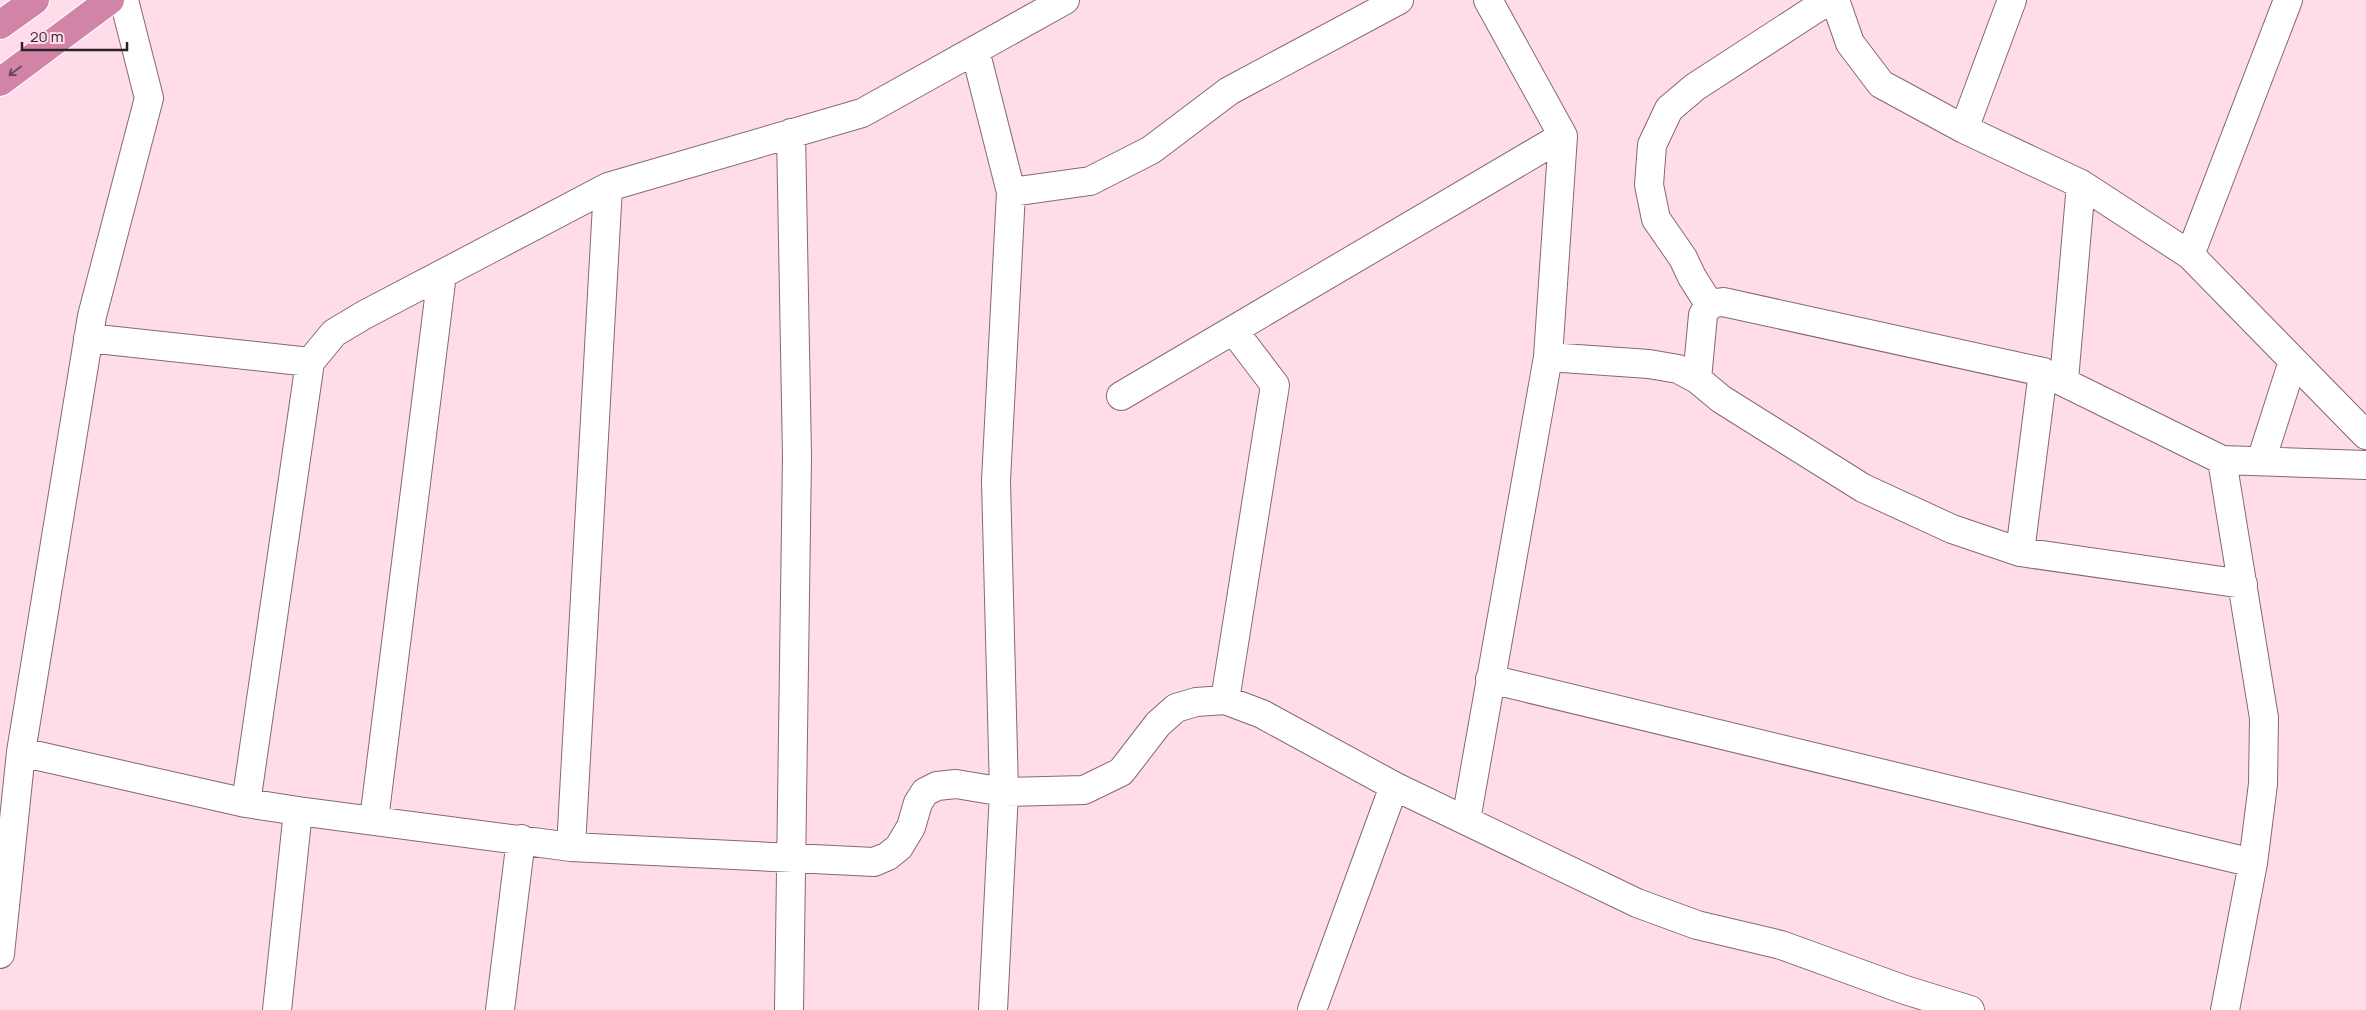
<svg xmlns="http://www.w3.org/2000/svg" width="2366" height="1010" viewBox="0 0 2366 1010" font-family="Manrope,sans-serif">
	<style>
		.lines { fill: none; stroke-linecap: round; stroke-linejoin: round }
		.minor-casing { stroke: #866874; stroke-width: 30 }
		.trunk-casing { stroke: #fff; stroke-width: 30 }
		.minor { stroke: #fff; stroke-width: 28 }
		.trunk { stroke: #d284a7; stroke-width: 28 }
		.oneway { stroke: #70495a }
	</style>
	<rect width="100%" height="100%" fill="#ffdcea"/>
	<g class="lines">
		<!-- minor casing -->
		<g class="minor-casing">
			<path id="minor" d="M1835,0L1850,43L1881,84L1964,129L2081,184L2190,255L2366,435
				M975,50L1011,192L996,481L1004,792L993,1010
				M1964,129L2012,0
				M1011,192L1090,181L1151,150L1229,91L1399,0
				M2190,255L2288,0
				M1709,304L1692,277L1683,258L1656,219L1649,185L1652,145L1669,109L1695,87L1829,0
				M88,338L310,362
				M1548,357L1649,364L1678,369L1697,379L1721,399L1863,488L1952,529L2020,552L2243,584
				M1697,379L1703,315L1709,304L1723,302L2043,372L2222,460L2366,465
				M2064,380L2081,184
				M1121,396L1563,136
				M2222,460L2264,718L2263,784L2253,863L2225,1010
				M2261,461L2293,361
				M2020,552L2043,372
				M1490,679L2253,863
				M1225,700L1275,385L1233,330
				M21,752L246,803L298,811L571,847L874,862L888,856L899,847L911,827L918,803L925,792L937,786L956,784L1004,792L1084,790L1121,772L1158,724L1176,708L1196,702L1225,700L1262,714L1394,786L1637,903L1697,925L1781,945L1905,990L1970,1010
				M246,803L310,362L334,333L364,315L608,187
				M374,820L442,274
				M1466,820L1548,357L1563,136L1488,0
				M571,847L608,187L862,113L1065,0
				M0,954L21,752L92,316L149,98L124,0
				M277,1010L298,811
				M500,1010L521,839
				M789,1010L797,457L791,133
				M1312,1010L1394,786"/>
		</g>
		<!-- trunk casing -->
		<g class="trunk-casing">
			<path id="trunk" d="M0,25L35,0
				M0,82L110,0"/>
		</g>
		<!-- minor -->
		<use href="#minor" class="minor"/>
		<!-- trunk -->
		<use href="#trunk" class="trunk"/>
	</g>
	<!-- one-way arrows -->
	<defs><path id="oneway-shaft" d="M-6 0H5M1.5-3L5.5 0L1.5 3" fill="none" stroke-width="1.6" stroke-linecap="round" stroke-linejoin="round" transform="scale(1.25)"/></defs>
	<use class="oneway" href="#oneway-shaft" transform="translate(15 71) rotate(143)"/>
	<!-- scale -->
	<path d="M22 42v8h105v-8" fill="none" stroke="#2e2126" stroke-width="2.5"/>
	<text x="30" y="42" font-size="15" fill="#2e2126" stroke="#ffdcea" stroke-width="4" paint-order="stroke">20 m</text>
</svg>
